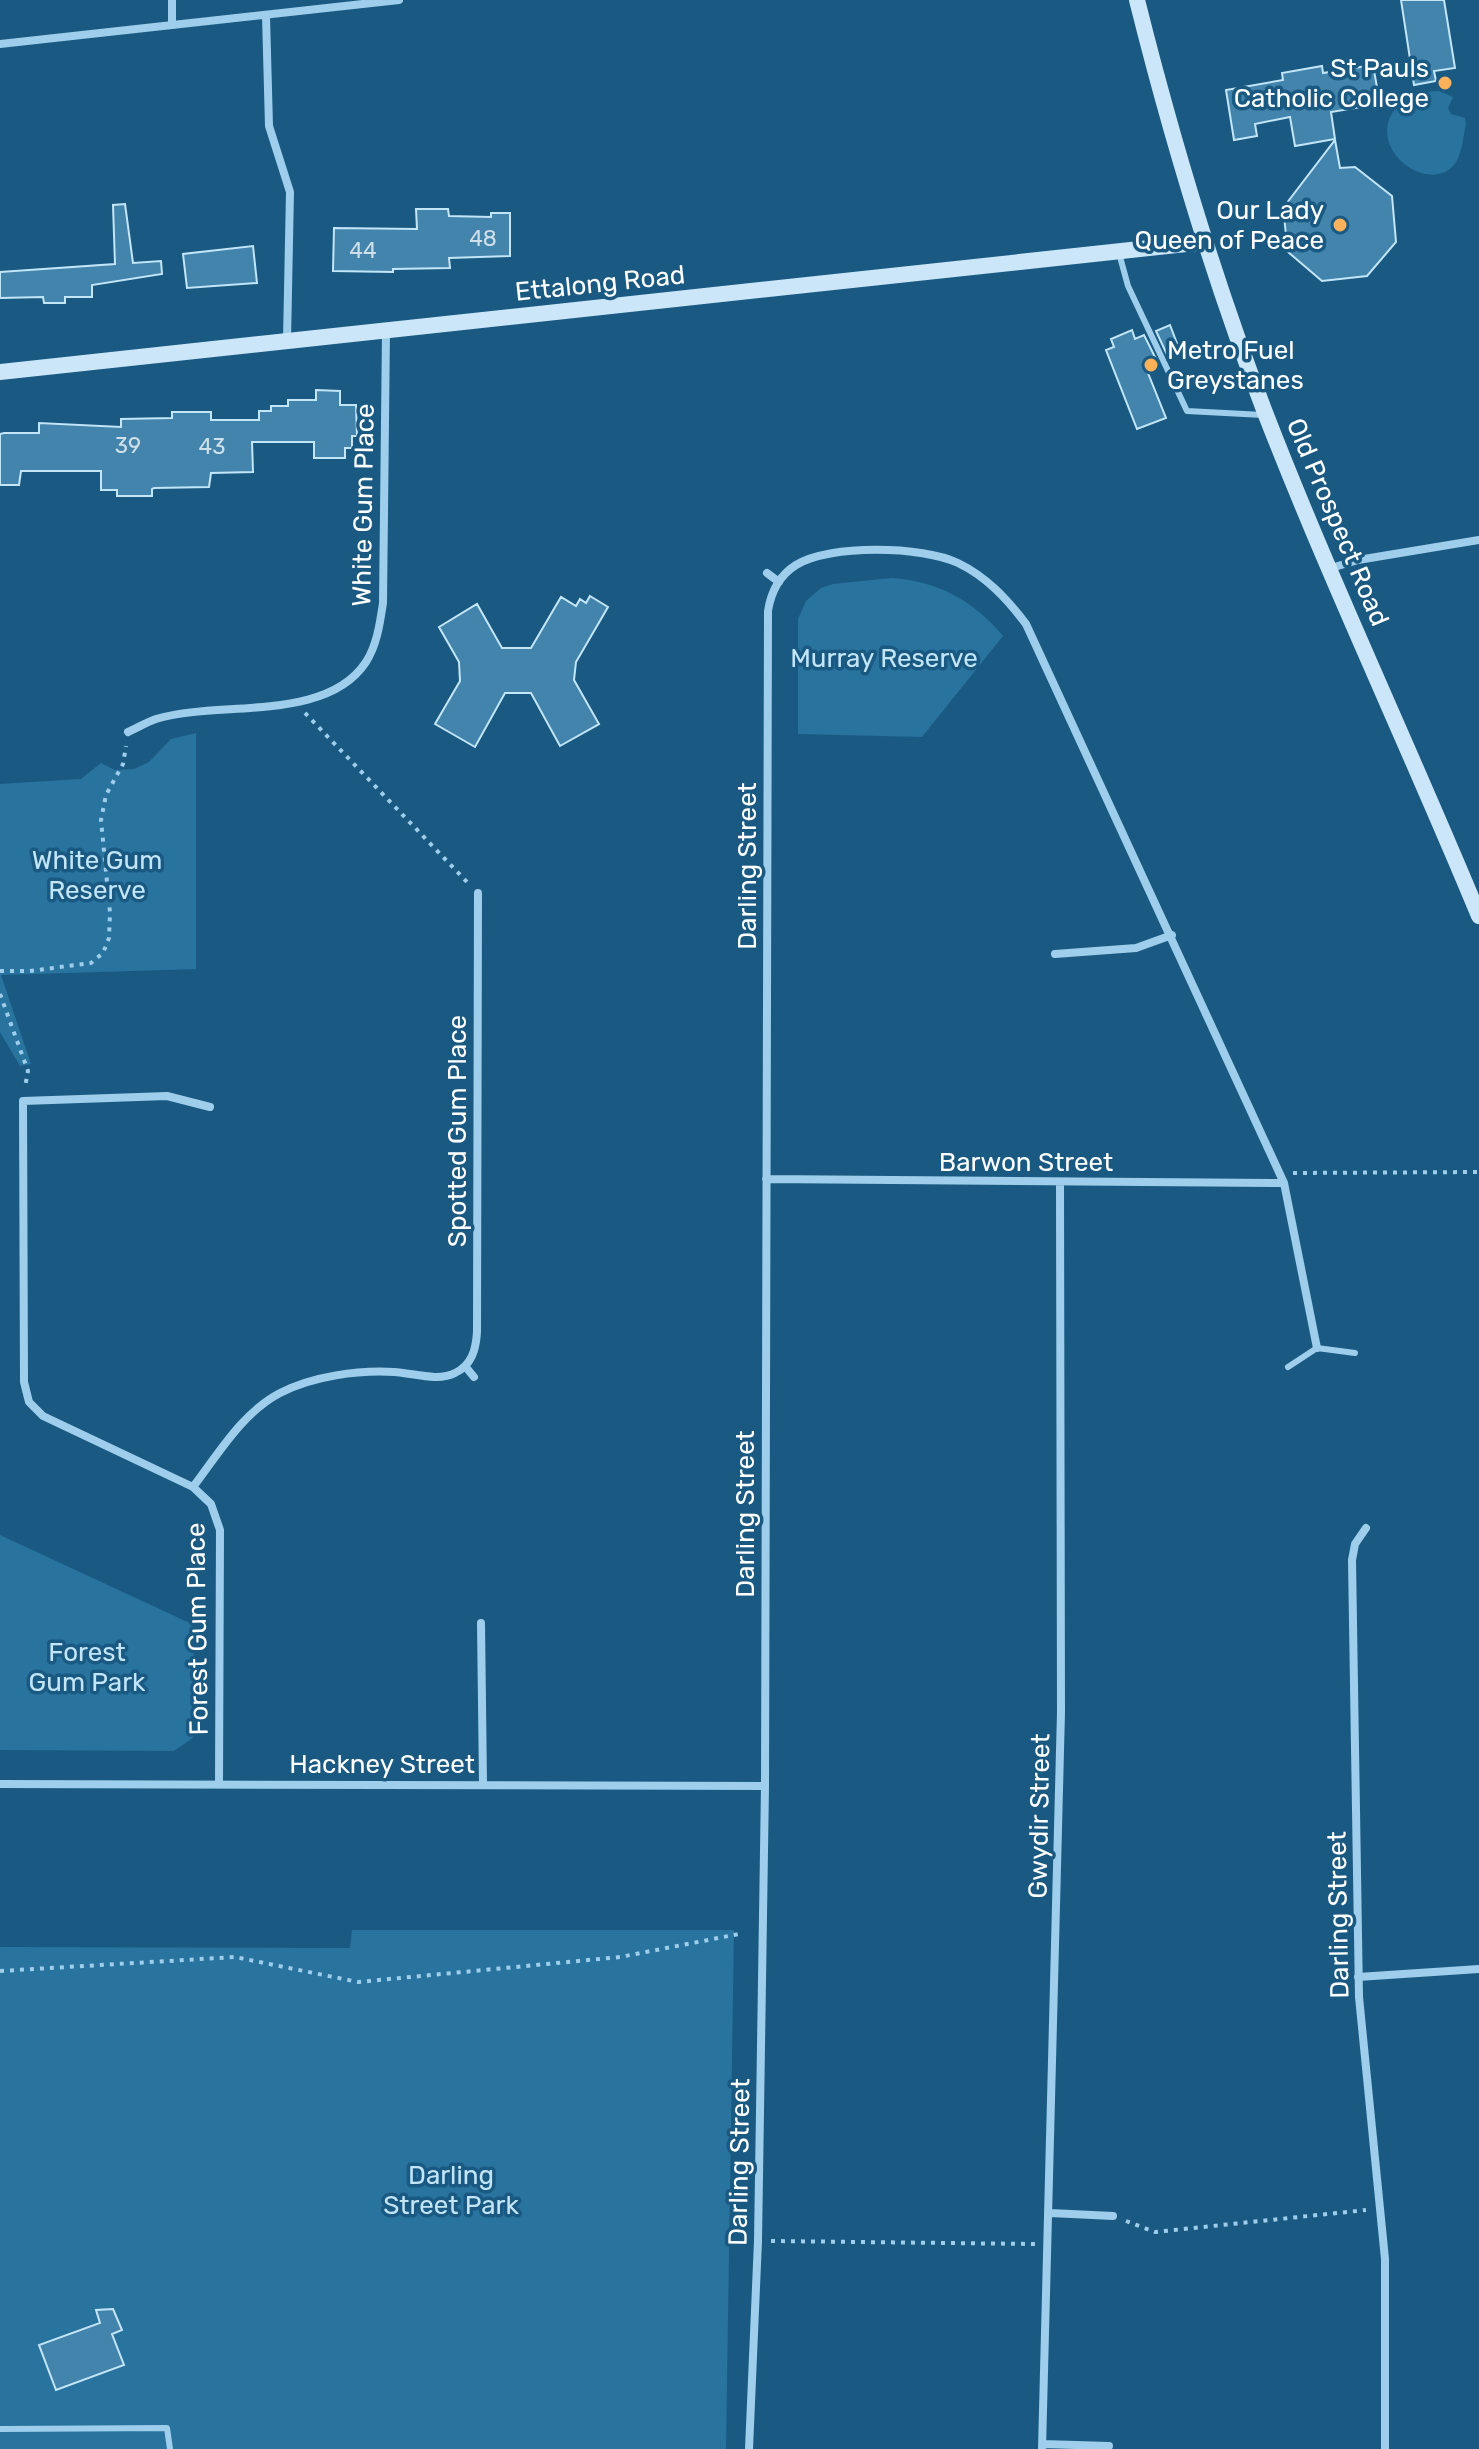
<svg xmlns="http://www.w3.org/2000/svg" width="1479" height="2449" viewBox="0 0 1479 2449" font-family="Rubik,sans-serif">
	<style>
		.green { fill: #29739f }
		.building { fill: #4384ac; stroke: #c3e5f8; stroke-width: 2 }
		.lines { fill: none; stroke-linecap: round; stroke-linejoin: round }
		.path { stroke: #9eceeb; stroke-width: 4; stroke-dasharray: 4 6; stroke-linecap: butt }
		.lane { stroke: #9eceeb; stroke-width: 6 }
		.street { stroke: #9eceeb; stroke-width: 8 }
		.secondary { stroke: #cae6f8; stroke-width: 16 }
		.poi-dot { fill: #fdb15a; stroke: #1a5a82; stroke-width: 3 }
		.labels { text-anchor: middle; stroke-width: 7; stroke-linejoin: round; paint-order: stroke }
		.number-label { font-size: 22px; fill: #d0e0ea }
		.poi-label { font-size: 26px; fill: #fff; stroke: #1a5a82; text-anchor: end }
		.street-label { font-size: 26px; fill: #fff; stroke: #1a5a82 }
		.park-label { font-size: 26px; fill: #c3e5f8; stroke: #1a5a82 }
	</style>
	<rect width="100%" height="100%" fill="#1a5a82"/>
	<!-- green -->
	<path class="green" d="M1439,91L1453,97L1448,108L1451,114L1465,118L1466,124C1463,137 1462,155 1454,165C1428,195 1365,149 1395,109C1406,95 1423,92 1439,91Z
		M892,578C938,581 974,601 1003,636L922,737L798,734V619L806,601L821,588L833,584Z
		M196,733V969L1,975L31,1064L20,1066L0,1032V784L81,779L101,763L115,770L134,769L149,762L171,739Z
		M0,1535L194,1625V1737L174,1751L0,1750Z
		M352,1930H734L726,2449H0V1947L350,1948Z"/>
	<!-- building -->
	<path class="building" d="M1401,0H1444L1455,68L1434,71L1436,81L1414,85Z
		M1373,65L1380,104L1331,112L1335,139L1295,146L1290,117L1255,124L1257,136L1234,140L1226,90L1283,80L1282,73L1322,66L1323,73Z
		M1335,140L1340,168L1355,167L1392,196L1396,242L1367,276L1322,281L1288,252L1283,208Z
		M125,204L133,263L161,261L162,274L92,285V297H65V303H44L43,297L0,298V272L115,264L113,205Z
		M416,209H448L449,216L491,217V213H510V256L449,258L450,268L393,269V272L333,271L334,228L417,229Z
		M253,246L257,283L187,288L183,254Z
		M1170,325L1181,354L1169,359L1156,331Z
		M1132,330L1135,339L1144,335L1158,363L1146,368L1166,418L1137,429L1106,350L1114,347L1111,339Z
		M316,390L340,391V405H356L357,436H352V448H345V458H314V442H252L253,472L211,473L209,487L154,488L152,489V496H117V490H101V471H21L19,485H0V434L4,433H39V423L121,427V419L172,418V412H211V420H259V411H271V406H288V400H316Z
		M590,596L608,607L576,662L574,680L599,724L560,746L531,693H505L475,747L435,724L460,681L459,662L439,627L477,604L502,648H531L561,597L576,606L580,599L586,603Z
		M113,2309L122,2330L112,2334L124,2365L56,2390L39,2345L100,2323L96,2310Z"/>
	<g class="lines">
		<!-- path -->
		<path class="path" d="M305,713L468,883
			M0,971H30L91,963L103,953L109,938L110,913L101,820L106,795L123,764L126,746
			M0,994L28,1071L25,1087
			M1293,1173L1479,1172
			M0,1971L235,1957L358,1982L620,1957L739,1934
			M1126,2221L1155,2232L1366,2210
			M771,2241L1035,2244"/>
		<!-- lane -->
		<path class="lane" d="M1119,253L1128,286L1187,411L1263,415
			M1288,1367L1317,1348L1355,1353
			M0,2429L167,2428L170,2449"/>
		<!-- street -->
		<path class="street" d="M266,16L269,126L290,192L287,340
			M172,23V0
			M0,44L399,0
			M1331,568L1358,560L1479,540
			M767,573L779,582
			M128,732C137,728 147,722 156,719C218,700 326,723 366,662C377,645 380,623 383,603L386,331
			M1055,954L1136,948L1172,935
			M210,1107L167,1096L23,1101L24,1382L29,1402L43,1416L193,1487L211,1504L220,1530L219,1784
			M766,1179L1284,1183
			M465,1366L474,1377
			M193,1487C219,1453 242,1413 280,1393C313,1376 358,1370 394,1372C413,1373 438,1382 455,1373C472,1365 476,1349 477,1332L478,893
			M1366,1528L1355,1544L1352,1560L1359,1997L1385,2259V2449
			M481,1623L483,1783
			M0,1784L765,1786
			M1358,1977L1479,1969
			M1050,2213L1113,2216
			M1042,2444L1109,2446
			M749,2449L758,2241L765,1786L768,611C771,592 780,575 796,565C829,544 923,546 958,563C987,577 1007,599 1026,624L1284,1183L1317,1348
			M1042,2449L1061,1712L1060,1183"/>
		<!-- secondary -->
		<path class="secondary" d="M1137,0C1172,140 1214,280 1266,415C1332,585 1410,749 1479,916
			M0,372L1205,242"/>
	</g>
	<!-- markers -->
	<g class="poi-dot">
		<circle cx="1445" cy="83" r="8"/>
		<circle cx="1340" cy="225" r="8"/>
		<circle cx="1151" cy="365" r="8"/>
	</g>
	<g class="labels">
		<!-- number labels -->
		<g class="number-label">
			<text x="483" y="246">48</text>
			<text x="363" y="258">44</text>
			<text x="128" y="453">39</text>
			<text x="212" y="454">43</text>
		</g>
		<!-- poi labels -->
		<g class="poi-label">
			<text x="1429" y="77">St Pauls<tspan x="1429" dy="30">Catholic College</tspan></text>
			<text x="1324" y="219">Our Lady<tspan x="1324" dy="30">Queen of Peace</tspan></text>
			<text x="1167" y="359" text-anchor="start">Metro Fuel<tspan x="1167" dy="30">Greystanes</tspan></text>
		</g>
		<!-- street labels -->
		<g class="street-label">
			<text transform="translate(600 283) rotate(-6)" y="9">Ettalong Road</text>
			<text transform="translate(363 505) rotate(-89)" y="9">White Gum Place</text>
			<text transform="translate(1338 522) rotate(67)" y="9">Old Prospect Road</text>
			<text transform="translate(747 866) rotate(-90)" y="9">Darling Street</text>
			<text transform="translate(457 1131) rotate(-90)" y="9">Spotted Gum Place</text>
			<text x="1026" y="1171">Barwon Street</text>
			<text transform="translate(745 1514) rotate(-90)" y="9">Darling Street</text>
			<text transform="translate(197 1629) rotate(-91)" y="9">Forest Gum Place</text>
			<text x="382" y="1773">Hackney Street</text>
			<text transform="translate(1039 1816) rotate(-89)" y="9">Gwydir Street</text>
			<text transform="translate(1338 1915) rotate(-91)" y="9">Darling Street</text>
			<text transform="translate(739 2162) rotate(-89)" y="9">Darling Street</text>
		</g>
		<!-- park labels -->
		<g class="park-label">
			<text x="884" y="667">Murray Reserve</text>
			<text x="97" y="869">White Gum<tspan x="97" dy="30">Reserve</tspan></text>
			<text x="87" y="1661">Forest<tspan x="87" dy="30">Gum Park</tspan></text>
			<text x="451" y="2184">Darling<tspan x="451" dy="30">Street Park</tspan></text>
		</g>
	</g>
</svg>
